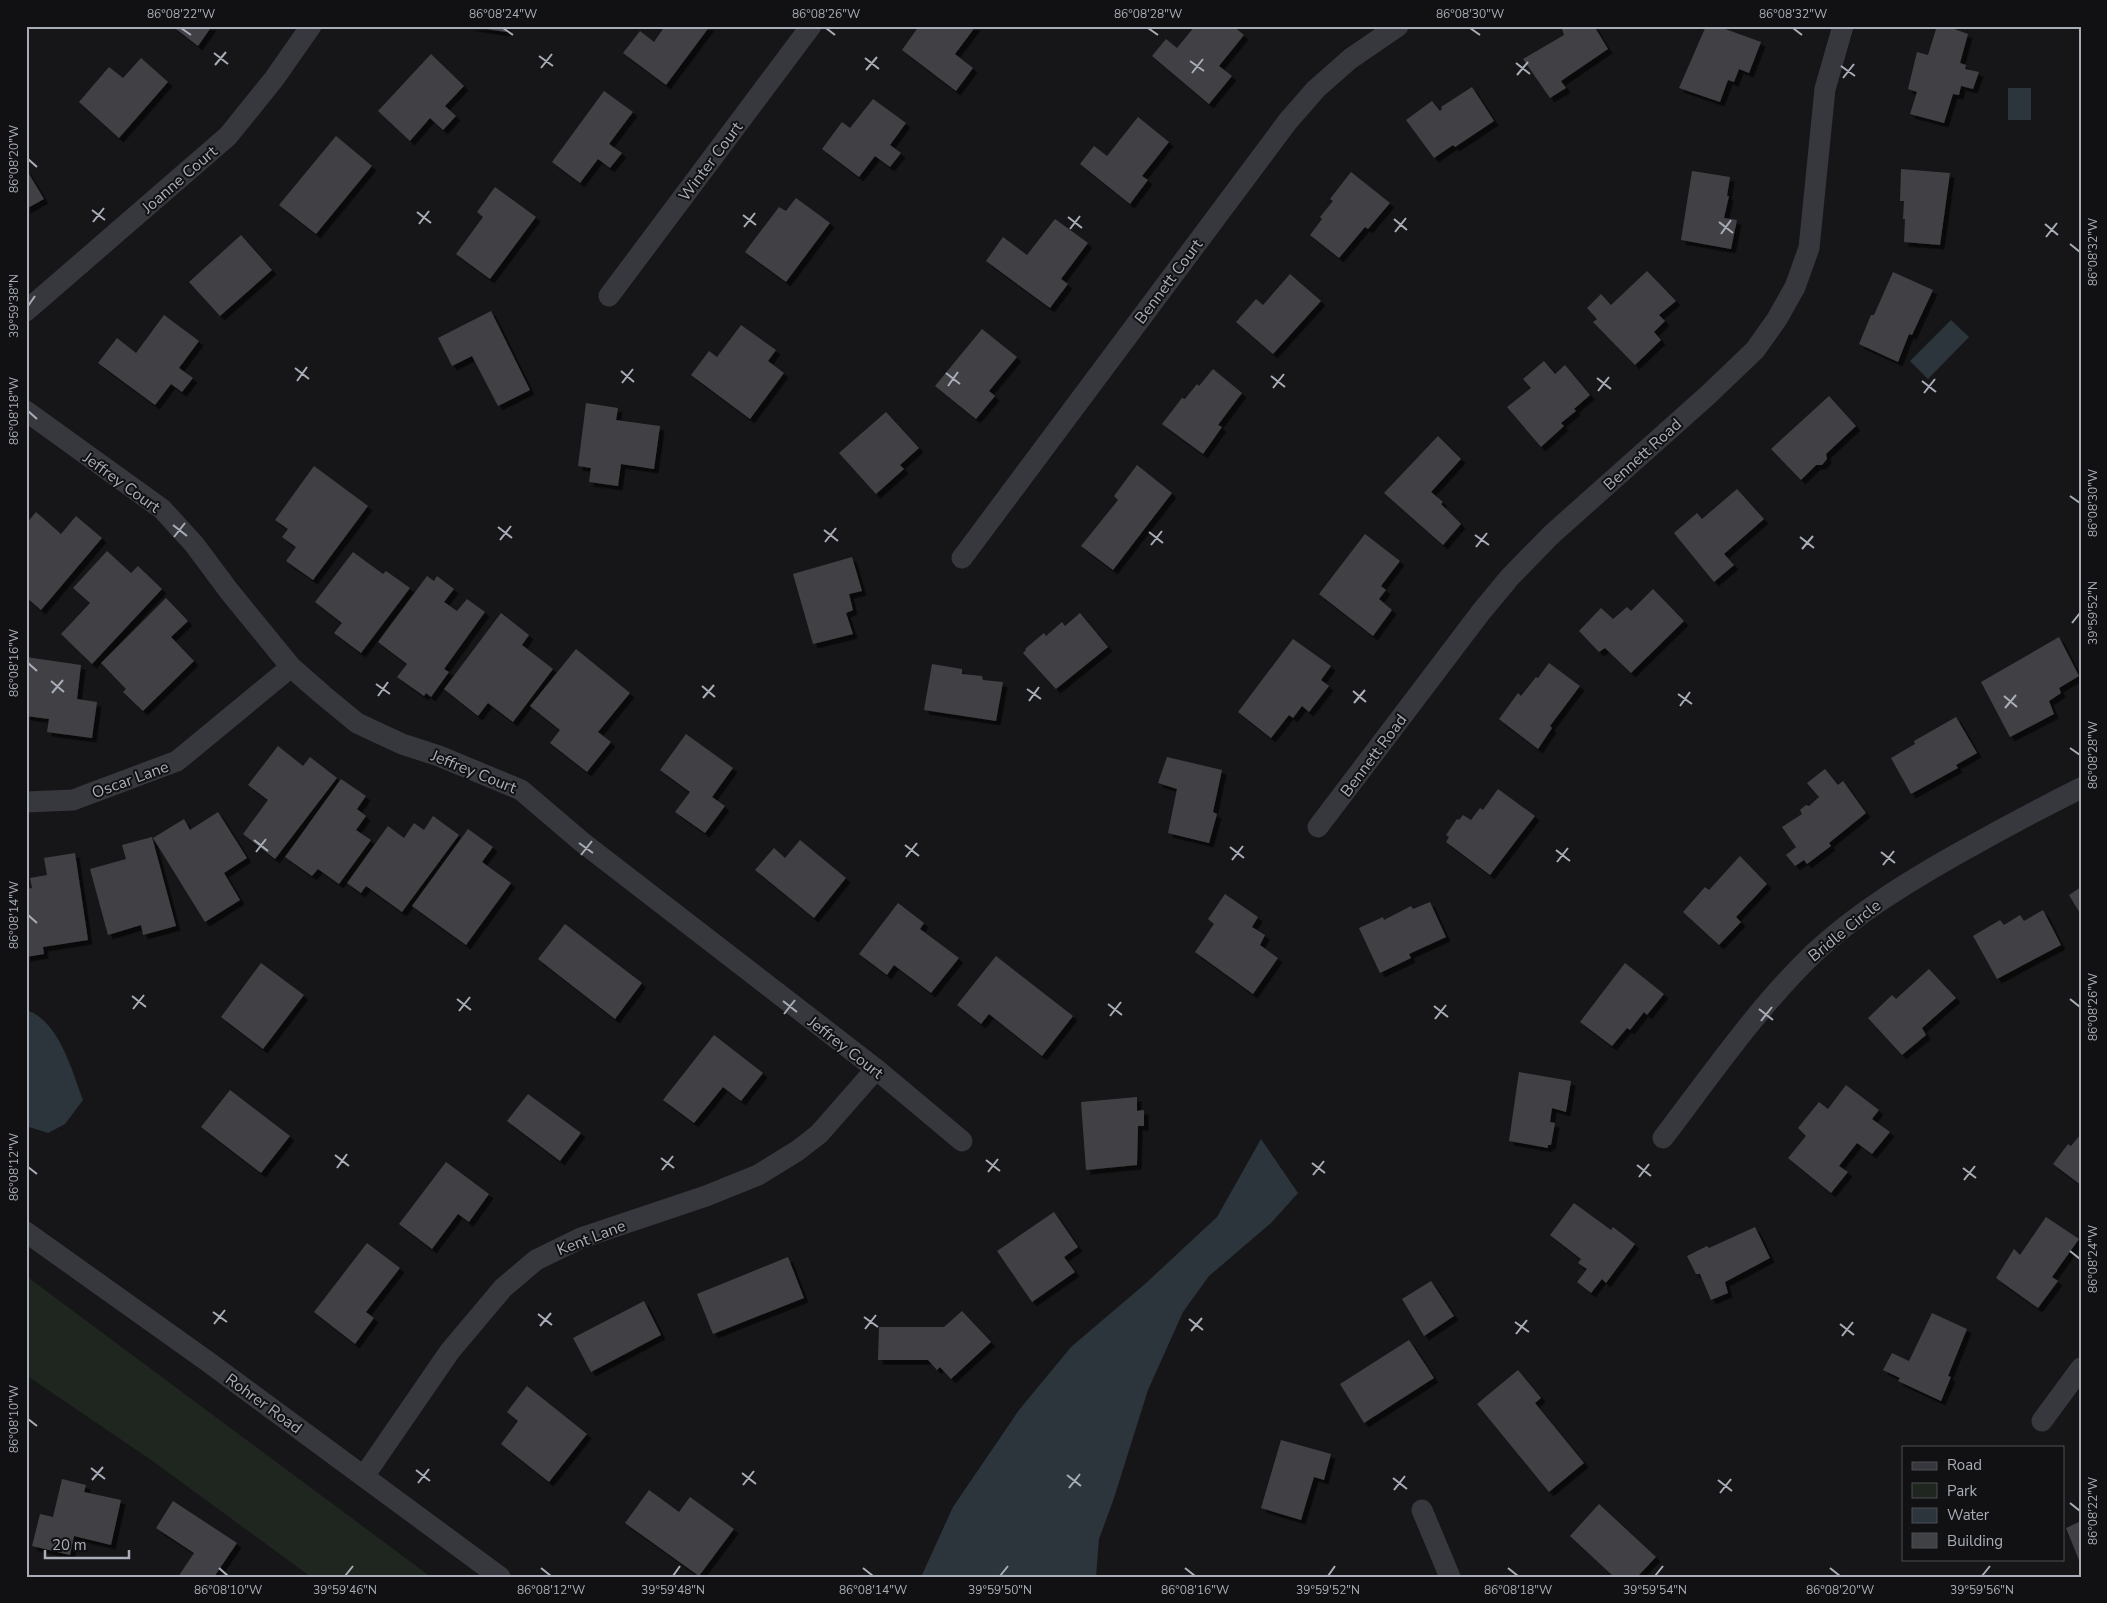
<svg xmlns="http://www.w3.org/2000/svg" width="2107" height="1603" viewBox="0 0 2107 1603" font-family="'Nunito Sans',sans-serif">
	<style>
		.green { fill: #1e261f }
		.water { fill: #2c353c }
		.building { fill: #404145; filter: url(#shadow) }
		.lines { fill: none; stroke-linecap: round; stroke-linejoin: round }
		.street { stroke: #37383d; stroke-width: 21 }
		.ticks { fill: none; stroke: #a8adb8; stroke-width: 2 }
		.labels { text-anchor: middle; stroke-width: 4; stroke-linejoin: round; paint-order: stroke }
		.street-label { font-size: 16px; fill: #a8adb8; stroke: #111113 }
		.neatline { fill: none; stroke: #a8adb8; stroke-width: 2 }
		.ticks-label { font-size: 12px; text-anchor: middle; fill: #a8adb8 }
	</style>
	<defs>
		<filter id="shadow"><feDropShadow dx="4.5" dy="4.5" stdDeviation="0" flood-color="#0009"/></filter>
	</defs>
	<rect width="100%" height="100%" fill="#161618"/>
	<!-- green -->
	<path class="green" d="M26,1276L431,1577H311L154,1462L26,1375Z"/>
	<!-- water -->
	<path class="water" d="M2008,88H2031V120H2008Z
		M1951,320L1969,337L1928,379L1910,361Z
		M26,1010C59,1020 72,1071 83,1100L65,1124L48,1133L26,1126Z
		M1261,1139L1298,1193L1271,1223L1209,1276L1183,1312L1148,1390L1113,1501L1099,1539L1096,1577H921L953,1507L1019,1410L1071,1347L1145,1284L1217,1217Z"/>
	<!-- building -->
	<path class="building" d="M172,26H212L198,46Z
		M467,26H507L506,32Z
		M665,26H710L666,85L623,53L640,31L654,42Z
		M919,26H976L955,54L973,68L956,91L902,50Z
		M1195,26H1233L1244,35L1219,66L1232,76L1209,104L1152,56L1166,39L1177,48Z
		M1566,26H1594L1608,49L1561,81L1566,88L1550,98L1523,59L1564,35L1562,29Z
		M1706,26H1717L1761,42L1749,73L1739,69L1734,82L1728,80L1720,102L1679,88Z
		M1937,26H1946L1968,34L1960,63L1966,65L1965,69L1979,72L1973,89L1961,86L1959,95L1953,94L1944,123L1910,114L1917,92L1908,89L1917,52L1928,55Z
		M431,54L464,86L445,106L456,116L443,130L430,118L410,141L378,111Z
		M141,58L168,82L119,138L79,102L109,67L123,78Z
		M1472,87L1494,121L1455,147L1453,145L1434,158L1406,120L1432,101L1440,111L1442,109L1441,107Z
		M604,91L633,112L609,144L622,153L610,168L598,159L580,183L552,162Z
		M873,99L906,123L890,145L901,153L890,167L875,156L859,177L822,149L842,122L850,128Z
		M1138,117L1169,142L1142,176L1148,180L1130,204L1080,164L1094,146L1107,156Z
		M336,136L372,166L316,234L279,205Z
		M26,169L44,199L26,209Z
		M1901,169L1950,173L1940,245L1904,242L1905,219H1903L1904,201H1900Z
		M1692,171L1730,177L1727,196H1729L1724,218L1737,220L1731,249L1681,240Z
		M1351,172L1390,203L1368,229L1365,227L1339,258L1310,235L1322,219L1320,217L1333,201L1330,199Z
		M495,187L536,217L490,279L456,254L483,217L477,212Z
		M796,198L830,223L786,282L745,252L779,207L786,211Z
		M1055,219L1088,243L1061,279L1068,284L1050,308L986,261L1003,237L1027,255Z
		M241,235L272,270L220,316L189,282Z
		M1647,271L1676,301L1659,315L1665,321L1654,332L1661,340L1635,365L1593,322L1597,319L1587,308L1601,294L1611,305Z
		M1893,272L1933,290L1912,335L1909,334L1898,362L1859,344L1871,315H1874Z
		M1290,274L1321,301L1273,354L1236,322L1256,299L1263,305Z
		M491,311L530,390L498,406L472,356L452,366L438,338Z
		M164,315L199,341L179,368L193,378L182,392L171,384L155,405L98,363L117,338L136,353Z
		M741,325L776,350L768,361L784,373L750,419L691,375L709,351L717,357Z
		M982,329L1017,357L989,391L995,396L976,419L935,386Z
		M1544,361L1555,374L1565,365L1590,395L1574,409L1576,411L1561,423L1564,426L1541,447L1507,407L1531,388L1523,379Z
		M1213,369L1242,393L1218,425L1222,427L1203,454L1162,424L1182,398L1185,399L1197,384L1199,386Z
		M1829,396L1856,426L1826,454L1827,459L1822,465H1816L1801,480L1771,449Z
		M586,403L618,408L616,420L660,426L654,469L621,464L618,486L589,482L591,468L578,466Z
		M886,412L919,448L900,465L904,469L876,494L839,453Z
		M1438,436L1461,459L1431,492L1443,502L1441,504L1461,524L1443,545L1384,493Z
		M1137,465L1172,493L1113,570L1081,546L1118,500L1114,496Z
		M314,466L368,506L313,580L286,561L296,547L282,537L288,529L275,520Z
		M1737,489L1764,519L1724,554L1734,565L1714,582L1674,533L1697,513L1702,519Z
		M36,512L61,534L76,516L102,538L41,610L26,597V524Z
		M1365,534L1400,561L1381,586L1386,590L1379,599L1392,610L1373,636L1319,594Z
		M107,551L131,573L138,566L162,589L92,664L61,634L90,603L73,588Z
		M353,552L383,574L386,571L410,588L361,653L334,633L342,623L315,602Z
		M852,557L862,591L849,594L853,610L846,613L853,634L813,644L793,574Z
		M427,576L434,581L437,576L454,589L444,602L457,611L467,599L485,612L444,669L449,672L431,697L426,693L424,696L397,677L407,664L378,642Z
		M1653,589L1684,621L1631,673L1605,648L1599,652L1579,631L1601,608L1613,619L1627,607L1631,611Z
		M166,598L188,621L171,637L194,661L143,711L123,692L126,689L101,663Z
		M501,613L529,635L522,645L553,669L513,722L488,703L478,716L444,689Z
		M1080,613L1108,647L1056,689L1023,653L1026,650L1025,649L1044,633L1046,636L1062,622L1065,626Z
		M2059,637L2079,676L2059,688L2061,693L2049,701L2054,714L2010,737L1981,682Z
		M1293,639L1331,666L1321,680L1329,686L1309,712L1302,706L1293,718L1289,715L1271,738L1238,712Z
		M576,649L630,693L598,732L611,742L587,772L550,743L560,730L530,706Z
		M26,657L81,665L77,699L97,702L92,738L47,732L49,719L26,716Z
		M1549,663L1580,686L1550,726L1552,728L1538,749L1499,719L1518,693L1521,696L1536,677L1538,678Z
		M932,664L962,669V674L982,676L983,680L1003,682L996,721L924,710Z
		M1956,717L1977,753L1956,765L1958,768L1911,794L1891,758L1915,744L1914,741Z
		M686,734L733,768L712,797L725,806L705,833L675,812L690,792L660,770Z
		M278,746L303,766L310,757L337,778L275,859L243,834L268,800L248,785Z
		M1167,757L1222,770L1213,812L1217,814L1209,843L1168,833L1177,789L1158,783Z
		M1825,769L1838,785L1843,781L1866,813L1829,843L1831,846L1807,864L1804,860L1795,866L1786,855L1796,847L1782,827L1802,814L1800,810L1806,805L1809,806L1819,797L1807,783Z
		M341,779L366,796L357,809L366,816L356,830L371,840L339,884L318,869L312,876L285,857Z
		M1498,789L1535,816L1490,875L1446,842L1449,837L1446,835L1457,819L1459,820L1463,815L1471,820L1480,808L1483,810Z
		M218,812L247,858L224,873L240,900L205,922L153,838L184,819L190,830Z
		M433,816L459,835L402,912L366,886L361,893L347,883L388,826L404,838L414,823L424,830Z
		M468,829L493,847L482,862L511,883L466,945L412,906Z
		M152,837L176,926L143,935L141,925L108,935L90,869L126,859L122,845Z
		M800,840L846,878L814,918L755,870L774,848L785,858Z
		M75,853L88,940L43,947L44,954L26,957V889L32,888L30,878L47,875L44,858Z
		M1740,856L1767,884L1736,917L1741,922L1719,945L1683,912L1705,887L1709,890Z
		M2081,887V915L2069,895Z
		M1225,894L1258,917L1252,927L1265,935L1260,945L1278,958L1253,994L1195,952L1214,924L1208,919Z
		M1430,902L1446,937L1409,954L1411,958L1380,973L1359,928L1383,917L1384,920L1411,906L1413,909Z
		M898,903L924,923L920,929L959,958L931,993L894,965L887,975L859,954Z
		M2043,910L2061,945L1997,979L1973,936L2000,920L2004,925L2020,915L2024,921Z
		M565,924L642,983L615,1019L538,959Z
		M996,956L1073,1016L1042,1056L989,1014L981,1024L957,1005Z
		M261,963L304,995L263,1049L221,1017Z
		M1625,963L1664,994L1647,1015L1644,1012L1630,1030L1627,1028L1612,1046L1580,1022Z
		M1929,969L1956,998L1922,1028L1926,1035L1902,1055L1868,1018L1892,995L1896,999Z
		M714,1035L763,1073L741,1101L723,1087L694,1123L663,1100Z
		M1519,1072L1571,1081L1566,1112L1552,1108L1550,1122L1555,1123L1551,1145H1548V1148L1509,1141Z
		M1846,1085L1879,1110L1872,1119L1890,1132L1872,1154L1857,1143L1839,1166L1848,1172L1831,1193L1788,1158L1806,1136L1798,1128L1819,1102L1828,1109Z
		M230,1090L290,1136L261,1173L201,1127Z
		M528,1094L581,1133L560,1161L507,1121Z
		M1137,1097V1111L1144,1110V1126H1138L1137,1165L1086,1170L1081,1102Z
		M2081,1134V1185L2053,1164L2068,1144L2071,1146Z
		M446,1162L489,1194L469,1222L458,1214L432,1249L399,1224Z
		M1574,1203L1611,1230L1613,1227L1635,1244L1606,1283L1602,1279L1591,1293L1577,1282L1587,1269L1578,1263L1581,1259L1550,1235Z
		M1054,1212L1078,1247L1064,1257L1075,1272L1032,1302L997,1251Z
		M2046,1217L2079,1239L2052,1277L2058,1281L2038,1308L1996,1278L2014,1249L2020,1255Z
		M1755,1227L1770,1258L1725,1282L1728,1293L1711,1300L1700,1274H1696L1687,1256L1707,1246L1709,1248Z
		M367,1243L400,1268L366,1312L374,1318L355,1344L314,1312Z
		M788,1257L804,1298L713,1334L697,1294Z
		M1431,1281L1454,1316L1424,1336L1402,1299Z
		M644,1301L661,1335L591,1372L573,1338Z
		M962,1311L991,1342L951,1379L940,1367L937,1370L928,1360H878L879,1327H944Z
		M1932,1313L1967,1329L1948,1376L1951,1377L1941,1401L1898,1381L1900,1378L1883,1370L1892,1353L1909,1361Z
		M1409,1340L1434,1378L1364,1423L1340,1384Z
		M1518,1370L1541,1398L1535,1403L1584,1463L1549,1492L1477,1404Z
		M527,1386L587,1434L549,1482L501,1444L518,1421L507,1412Z
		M1281,1440L1331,1454L1324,1480L1314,1477L1301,1520L1261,1508Z
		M62,1479L86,1485L84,1492L121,1500L111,1545L74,1536L70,1555L32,1546L40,1514L53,1517Z
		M649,1490L679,1512L690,1497L734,1529L699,1576L625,1523Z
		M173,1501L237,1543L214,1577H178L194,1553L156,1528Z
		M1599,1504L1656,1557L1637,1577H1614L1570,1536Z
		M2081,1521V1565L2066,1528Z"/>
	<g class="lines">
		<!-- street -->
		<path class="street" d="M609,296L811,26
			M26,311L228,136L274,79L311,26
			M26,411L162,509L194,544L229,591L291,667L323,695L357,723L402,744L439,756L521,790L582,842L876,1069L962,1141
			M962,558L1288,121L1316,89L1350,59L1398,26
			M26,802L73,800L177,761L291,667
			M1318,827L1481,612L1510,577L1551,535L1708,395L1755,350L1777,319L1795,287L1809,248L1825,89L1843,26
			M1663,1138C1711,1075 1757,1008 1814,953C1857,913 1906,883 1957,854C1998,831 2039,809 2081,788
			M26,1232L207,1361L500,1577
			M2042,1421L2081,1368
			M364,1476L450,1351L503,1288L536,1260L581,1238L706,1196L758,1175L797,1151L819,1134L876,1069
			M1422,1510L1450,1577"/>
	</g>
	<!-- ticks -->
	<path class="ticks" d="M181,28L191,35M503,28L513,35M826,28L835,35M1148,28L1158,35M1470,28L1480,35M1793,28L1802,35M214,53L228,64M539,56L553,66M865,58L879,69M1190,61L1204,71M1516,63L1530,74M215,65L226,52M1841,66L1855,76M541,68L552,54M866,70L877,57M1192,73L1203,59M1517,75L1528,62M1843,78L1854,64M28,159L37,167M92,210L105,220M417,212L431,223M743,215L756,225M1068,217L1082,228M1394,219L1407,230M93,222L104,208M1719,222L1733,233M419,224L429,211M2045,224L2058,235M744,227L755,213M1070,229L1080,216M1395,232L1406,218M1721,234L1731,220M2046,237L2057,223M2070,244L2080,252M28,306L35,296M295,368L309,379M621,371L634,382M946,373L960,384M1271,376L1285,387M1597,378L1611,389M297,381L307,367M1922,381L1936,392M622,383L633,369M948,386L958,372M1273,388L1284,374M1598,391L1609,377M1924,393L1935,379M28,411L37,419M2070,496L2080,503M173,525L187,536M498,527L512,538M824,530L838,541M1149,532L1163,543M1475,535L1489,545M174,537L185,523M1800,537L1814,548M500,540L511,526M825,542L836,528M1151,545L1162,531M1476,547L1487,533M1802,549L1813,536M2072,623L2080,613M28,663L37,671M51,681L64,692M376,684L390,694M702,686L715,697M1027,689L1041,699M1353,691L1366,702M52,693L63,680M1678,694L1692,704M378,696L388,682M2004,696L2017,707M703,698L714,685M1029,701L1039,687M1354,703L1365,690M1680,706L1690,692M2005,708L2016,695M2070,748L2080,755M254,840L268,851M579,843L593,853M905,845L919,856M1230,847L1244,858M1556,850L1570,861M256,852L266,839M1881,852L1895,863M581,855L592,841M906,857L917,843M1232,860L1243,846M1557,862L1568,848M1883,865L1894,851M28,915L37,923M132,996L146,1007M457,999L471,1010M2070,999L2080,1007M783,1001L797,1012M1108,1004L1122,1015M1434,1006L1448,1017M133,1009L144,995M1759,1009L1773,1020M459,1011L470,997M784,1014L795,1000M1110,1016L1121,1002M1435,1019L1446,1005M1761,1021L1772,1007M335,1155L349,1166M661,1158L674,1168M986,1160L1000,1171M1312,1163L1325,1173M1637,1165L1651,1176M28,1167L37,1174M337,1168L347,1154M1963,1168L1976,1178M662,1170L673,1156M988,1172L998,1159M1313,1175L1324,1161M1639,1177L1649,1164M1964,1180L1975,1166M2070,1251L2080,1259M213,1312L227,1322M538,1314L552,1325M864,1317L878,1327M1189,1319L1203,1330M1515,1322L1529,1332M214,1324L225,1310M1840,1324L1854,1335M540,1326L551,1313M865,1329L876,1315M1191,1331L1202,1318M1516,1334L1527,1320M1842,1336L1853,1322M28,1419L37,1426M91,1468L105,1479M416,1470L430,1481M742,1473L756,1484M1067,1475L1081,1486M1393,1478L1407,1489M92,1480L103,1467M1718,1480L1732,1491M418,1483L429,1469M743,1485L754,1471M1069,1488L1080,1474M1394,1490L1405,1476M1720,1493L1731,1479M2070,1503L2080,1511M219,1568L228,1576M541,1568L551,1576M863,1568L873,1576M1185,1568L1195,1576M1508,1568L1518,1576M1830,1568L1840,1576M345,1576L353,1566M673,1576L680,1566M1000,1576L1008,1566M1328,1576L1335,1566M1655,1576L1663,1566M1982,1576L1990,1566"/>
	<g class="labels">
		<!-- street labels -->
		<g class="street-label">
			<text transform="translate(710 161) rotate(-53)" y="6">Winter Court</text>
			<text transform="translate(179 179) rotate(-41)" y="6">Joanne Court</text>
			<text transform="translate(1168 281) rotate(-53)" y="6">Bennett Court</text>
			<text transform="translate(1642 454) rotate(-42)" y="6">Bennett Road</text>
			<text transform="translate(122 482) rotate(36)" y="6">Jeffrey Court</text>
			<text transform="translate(1373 755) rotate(-53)" y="6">Bennett Road</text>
			<text transform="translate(474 771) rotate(22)" y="6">Jeffrey Court</text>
			<text transform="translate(130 779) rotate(-20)" y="6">Oscar Lane</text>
			<text transform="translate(1844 930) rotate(-39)" y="6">Bridle Circle</text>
			<text transform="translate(846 1047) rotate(38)" y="6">Jeffrey Court</text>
			<text transform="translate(591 1237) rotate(-21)" y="6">Kent Lane</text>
			<text transform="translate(264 1403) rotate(36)" y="6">Rohrer Road</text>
		</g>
	</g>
	<!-- border -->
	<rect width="2107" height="1603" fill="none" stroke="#111113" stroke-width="55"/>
	<!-- legend -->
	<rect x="1902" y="1446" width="162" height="115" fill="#111113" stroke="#4d4f55"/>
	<rect x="1912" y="1462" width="25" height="8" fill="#37383d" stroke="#4d4f55"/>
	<text x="1947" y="1470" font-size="15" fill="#a8adb8">Road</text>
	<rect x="1912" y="1483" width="25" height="15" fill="#1e261f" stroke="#4d4f55"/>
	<text x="1947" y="1496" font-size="15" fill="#a8adb8">Park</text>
	<rect x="1912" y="1508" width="25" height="15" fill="#2c353c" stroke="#4d4f55"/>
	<text x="1947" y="1520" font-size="15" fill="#a8adb8">Water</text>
	<rect x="1912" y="1533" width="25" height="15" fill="#404145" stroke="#4d4f55"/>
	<text x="1947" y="1546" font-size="15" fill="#a8adb8">Building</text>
	<!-- scale -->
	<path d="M45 1550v8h84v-8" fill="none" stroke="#a8adb8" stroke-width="2.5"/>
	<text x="52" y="1550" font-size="15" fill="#a8adb8" stroke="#111113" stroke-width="4" paint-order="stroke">20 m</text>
	<rect x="28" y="28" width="2052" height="1548" class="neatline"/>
	<g class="ticks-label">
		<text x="181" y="18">86°08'22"W</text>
		<text x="503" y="18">86°08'24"W</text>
		<text x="826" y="18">86°08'26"W</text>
		<text x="1148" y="18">86°08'28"W</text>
		<text x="1470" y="18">86°08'30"W</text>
		<text x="1793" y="18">86°08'32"W</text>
		<text transform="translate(14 159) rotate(-90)" y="4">86°08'20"W</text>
		<text transform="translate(2093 252) rotate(-90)" y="4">86°08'32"W</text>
		<text transform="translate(14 306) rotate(-90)" y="4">39°59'38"N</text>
		<text transform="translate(14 411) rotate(-90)" y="4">86°08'18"W</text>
		<text transform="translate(2093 503) rotate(-90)" y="4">86°08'30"W</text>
		<text transform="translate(2093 613) rotate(-90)" y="4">39°59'52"N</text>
		<text transform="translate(14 663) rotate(-90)" y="4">86°08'16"W</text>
		<text transform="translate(2093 755) rotate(-90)" y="4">86°08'28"W</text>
		<text transform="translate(14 915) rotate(-90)" y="4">86°08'14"W</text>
		<text transform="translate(2093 1007) rotate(-90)" y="4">86°08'26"W</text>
		<text transform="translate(14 1167) rotate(-90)" y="4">86°08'12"W</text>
		<text transform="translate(2093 1259) rotate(-90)" y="4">86°08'24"W</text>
		<text transform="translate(14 1419) rotate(-90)" y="4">86°08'10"W</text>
		<text transform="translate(2093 1511) rotate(-90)" y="4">86°08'22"W</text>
		<text x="228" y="1594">86°08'10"W</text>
		<text x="345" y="1594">39°59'46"N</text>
		<text x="551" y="1594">86°08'12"W</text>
		<text x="673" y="1594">39°59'48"N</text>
		<text x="873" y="1594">86°08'14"W</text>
		<text x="1000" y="1594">39°59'50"N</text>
		<text x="1195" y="1594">86°08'16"W</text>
		<text x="1328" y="1594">39°59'52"N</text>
		<text x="1518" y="1594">86°08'18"W</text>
		<text x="1655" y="1594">39°59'54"N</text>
		<text x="1840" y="1594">86°08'20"W</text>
		<text x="1982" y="1594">39°59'56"N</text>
	</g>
</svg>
